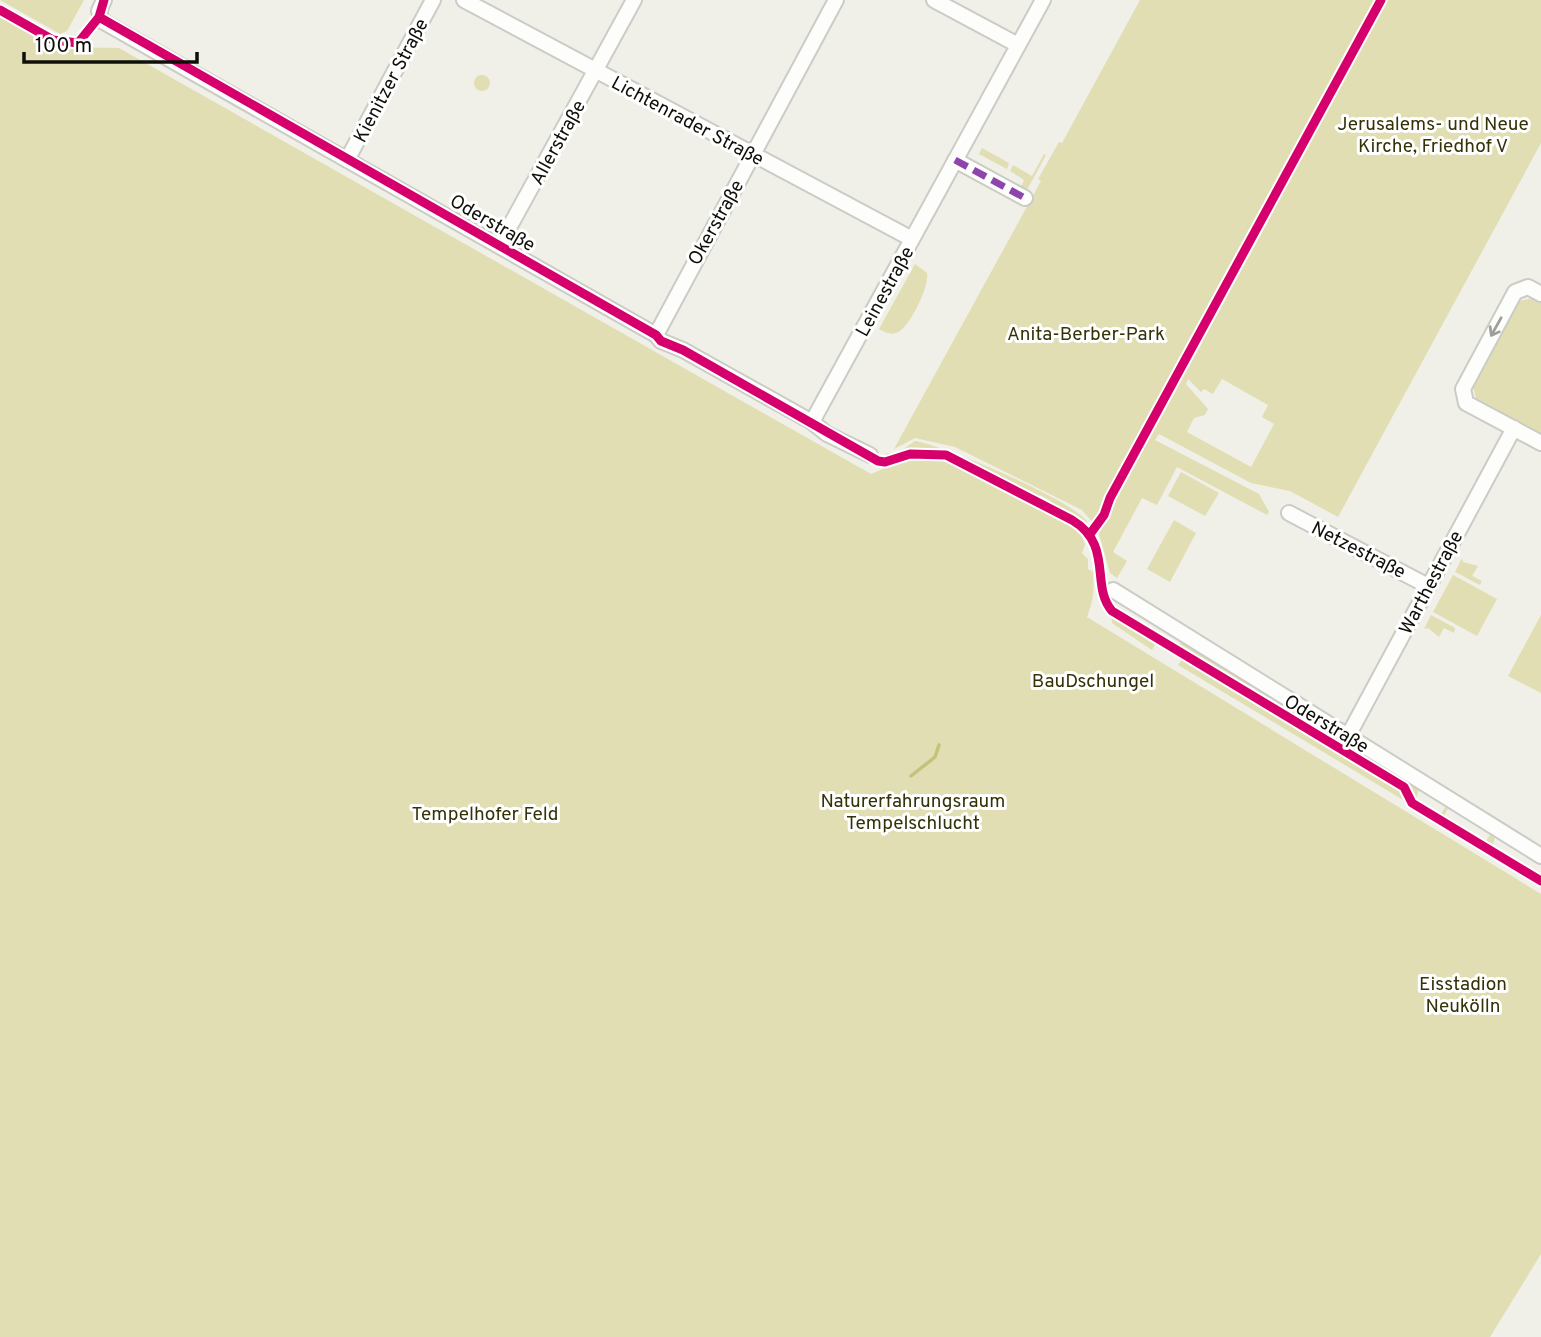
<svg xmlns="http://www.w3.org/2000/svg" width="1541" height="1337" viewBox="0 0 1541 1337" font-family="Overpass,sans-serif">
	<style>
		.green { fill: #e0deb2; fill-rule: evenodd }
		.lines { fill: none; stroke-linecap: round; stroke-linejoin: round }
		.stream { stroke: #c6c27b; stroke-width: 3.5 }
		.minor-casing { stroke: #ccccc6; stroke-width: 18 }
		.minor { stroke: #fdfdfc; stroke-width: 14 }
		.quiet { stroke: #8e44ad; stroke-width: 7; stroke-dasharray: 14 7; stroke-linecap: butt }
		.cycleway-casing { stroke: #fff; stroke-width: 13 }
		.cycleway { stroke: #d6006c; stroke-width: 9 }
		.oneway { stroke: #9e9e9b }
		.labels { text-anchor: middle; stroke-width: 6; stroke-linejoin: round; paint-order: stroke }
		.street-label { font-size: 19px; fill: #0f0f0a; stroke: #fff }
		.park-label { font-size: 19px; fill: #343206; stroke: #fff }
	</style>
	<rect width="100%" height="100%" fill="#f0f0e8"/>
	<!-- green -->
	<path class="green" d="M0,0H84L67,31L60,34Z
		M1140,0H1541V143L1338,517L1290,491L1251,483L1159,434L1155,440L1259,494L1269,512L1267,515L1177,467L1157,505L1142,498L1113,552L1127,561L1117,578L1110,573L1097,527L1082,510L955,447L915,438L894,449L1041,181L1038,179L1059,142L1062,143ZM1188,379L1201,392L1204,389L1213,394L1222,379L1268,405L1262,417L1274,424L1251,467L1187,432L1194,418L1205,415L1208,409L1186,384Z
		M0,15L58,47L119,48L871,474L909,458L948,459L1080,529L1085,545L1082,553L1088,559V569L1093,572C1094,592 1094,598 1087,617L1541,894V1254L1490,1337H0Z
		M474 83a8 8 0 1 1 16 0a8 8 0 1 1-16 0Z
		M982,148L1009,163L1007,169L979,154Z
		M1044,154L1046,155L1026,192L1020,189L1024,180L1010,171L1013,165L1032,176Z
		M915,264L927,273C930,285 909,330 896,333C890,335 885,332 879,329Z
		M1532,298L1541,303V435L1532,430L1530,433L1501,417L1502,414L1476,399L1473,386L1519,301Z
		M915,441C943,445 1076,501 1088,523L1050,505L1051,501L1040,495L1038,498L945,451H910L884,459L887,453H898Z
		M1181,472L1219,493L1205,516L1168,496Z
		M1174,520L1196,533L1170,582L1147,569Z
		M1462,558L1463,562L1478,566L1472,576L1482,581L1480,585L1455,572Z
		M1453,575L1497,599L1477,636L1433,612Z
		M1111,612L1157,640L1152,650L1112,623Z
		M1431,615L1455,628L1454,633L1444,628L1439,637L1428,628L1424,629Z
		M1541,615V693L1508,676Z
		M1184,641L1251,683L1249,687L1269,695L1268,698L1309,722L1311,720L1316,723L1314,726L1332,737L1331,739L1176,647Z
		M1184,656L1403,787L1410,804L1178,665Z
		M1358,748L1374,762L1376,759L1381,762L1380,765L1419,789L1416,799L1441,814L1446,806L1448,808L1444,816L1448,819L1447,822L1414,802L1406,785L1353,753Z
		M1457,824L1486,841L1490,835L1495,836L1493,845L1539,873L1537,877L1456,827Z"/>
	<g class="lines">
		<!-- stream -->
		<path class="stream" d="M911,776L935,757L939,745"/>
		<!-- minor casing -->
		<g class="minor-casing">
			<path id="minor" d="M104,0L99,11L102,21L656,335L661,341L683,350L812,422L827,434L870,455
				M464,0L912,239
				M934,0L1018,45
				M347,160L433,0
				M955,160L1025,198
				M499,246L634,0
				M1541,294L1528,287L1515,292L1463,389L1466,403L1541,443
				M656,335L836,0
				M812,422L1043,0
				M1289,513L1428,586
				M1113,590L1541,856
				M1348,736L1514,428"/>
		</g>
		<!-- minor -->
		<use href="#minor" class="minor"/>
		<!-- quiet -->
		<path class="quiet" d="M955,160L1025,198"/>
		<!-- cycleway casing -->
		<g class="cycleway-casing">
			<path id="cycleway" d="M0,10L53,40L78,43L99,17L104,0
				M99,17L656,335L661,341L683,350L878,461L885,462L910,454L946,455L1072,520C1114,545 1090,586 1112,611L1404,787L1412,803L1541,881
				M1090,534L1104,515L1110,498L1381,0"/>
		</g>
		<!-- cycleway -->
		<use href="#cycleway" class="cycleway"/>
	</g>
	<!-- one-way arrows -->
	<defs><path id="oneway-shaft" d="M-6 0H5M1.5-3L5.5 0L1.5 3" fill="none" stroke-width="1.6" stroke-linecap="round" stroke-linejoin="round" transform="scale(1.75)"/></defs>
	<use class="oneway" href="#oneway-shaft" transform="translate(1496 327) rotate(119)"/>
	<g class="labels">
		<!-- street labels -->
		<g class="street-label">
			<text transform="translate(390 80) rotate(-62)" y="7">Kienitzer Straße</text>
			<text transform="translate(688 120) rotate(28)" y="7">Lichtenrader Straße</text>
			<text transform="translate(557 142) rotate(-61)" y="7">Allerstraße</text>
			<text transform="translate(493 222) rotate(30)" y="7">Oderstraße</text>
			<text transform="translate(715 222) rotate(-61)" y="7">Okerstraße</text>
			<text transform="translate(884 291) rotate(-61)" y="7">Leinestraße</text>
			<text transform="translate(1359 549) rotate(27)" y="7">Netzestraße</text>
			<text transform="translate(1430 582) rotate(-62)" y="7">Warthestraße</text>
			<text transform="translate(1327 723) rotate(31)" y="7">Oderstraße</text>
		</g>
		<!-- park labels -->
		<g class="park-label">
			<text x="1433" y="130">Jerusalems- und Neue<tspan x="1433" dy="22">Kirche, Friedhof V</tspan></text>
			<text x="1086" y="340">Anita-Berber-Park</text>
			<text x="1093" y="687">BauDschungel</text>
			<text x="913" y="807">Naturerfahrungsraum<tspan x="913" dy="22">Tempelschlucht</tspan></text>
			<text x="485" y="820">Tempelhofer Feld</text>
			<text x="1463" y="990">Eisstadion<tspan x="1463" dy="22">Neukölln</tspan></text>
		</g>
	</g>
	<!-- scale -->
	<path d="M24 52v10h173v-10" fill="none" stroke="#0f0f0a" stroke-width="3.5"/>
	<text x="35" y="52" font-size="21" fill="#0f0f0a" stroke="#ffffff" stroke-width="5" paint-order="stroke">100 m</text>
</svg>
